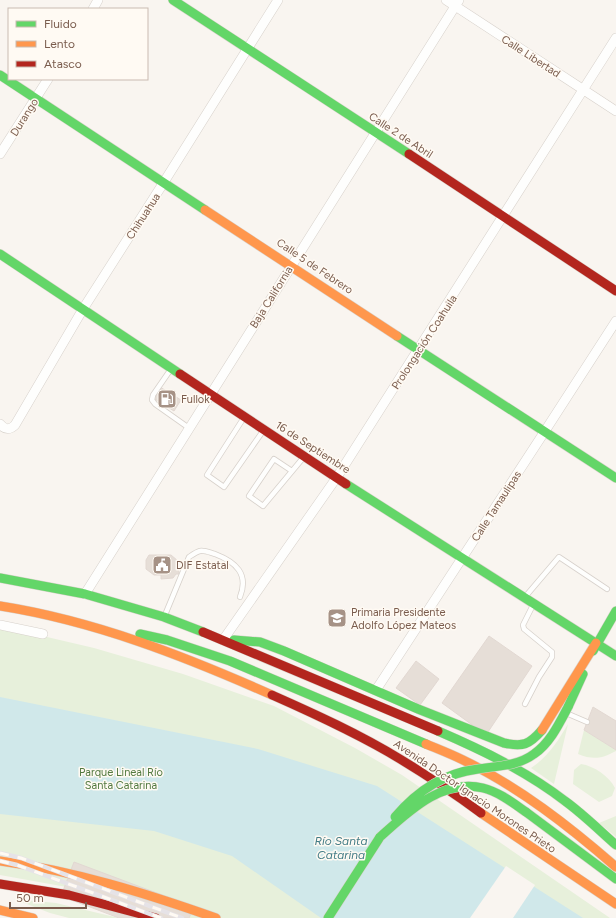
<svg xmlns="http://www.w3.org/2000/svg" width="616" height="918" viewBox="0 0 616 918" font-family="Figtree,sans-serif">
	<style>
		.green { fill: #e7f0db }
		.water { fill: #d0e8ea }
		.pier { fill: #f9f5f0 }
		.building { fill: #e6ded7; stroke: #e2d8d2 }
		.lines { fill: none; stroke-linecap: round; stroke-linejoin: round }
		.lane-casing { stroke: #d7d1cb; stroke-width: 6 }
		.street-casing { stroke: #d7d1cb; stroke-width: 10 }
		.fast-casing { stroke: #d9d2cb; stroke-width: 10 }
		.slow-casing { stroke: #d9d2cb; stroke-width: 10 }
		.jam-casing { stroke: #d9d2cb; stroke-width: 10 }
		.lane { stroke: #fefefd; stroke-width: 4.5 }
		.street { stroke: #fefefd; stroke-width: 9 }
		.fast { stroke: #63d668; stroke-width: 9 }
		.slow { stroke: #ff974d; stroke-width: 9 }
		.jam { stroke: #b3261e; stroke-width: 9 }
		.rail-casing { stroke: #e6e3e7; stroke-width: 4.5 }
		.rail { stroke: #fffaf3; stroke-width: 3; stroke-dasharray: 9; stroke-linecap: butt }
		.fast-bridge-casing { stroke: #d9d2cb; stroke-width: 10; stroke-linecap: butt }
		.fast-bridge { stroke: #63d668; stroke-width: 9 }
		.labels { text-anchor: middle; stroke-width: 3; stroke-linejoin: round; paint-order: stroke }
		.street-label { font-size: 11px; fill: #7a5c4d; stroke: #fffaf3 }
		.poi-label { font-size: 11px; fill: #7a5c4d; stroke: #fffaf3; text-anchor: start }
		.park-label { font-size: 11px; fill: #537a41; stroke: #fffaf3 }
		.water-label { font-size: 12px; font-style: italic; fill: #437c86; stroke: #fffaf3 }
	</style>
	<rect width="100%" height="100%" fill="#f9f5f0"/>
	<!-- green -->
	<path class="green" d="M0,626L94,648L183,674L274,706L355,748L402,775L610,918H179L72,888L0,875Z
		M568,724L554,784L531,768C548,757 558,741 568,724Z
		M584,730L616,750V751C601,759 593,760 578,754Z
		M581,764C594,766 609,776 615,788L612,796L599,802L573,784L574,770Z
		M616,816V837L599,823Z
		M14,899L56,903L119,918H69L50,913Z"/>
	<!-- water -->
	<path class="water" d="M0,697L258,749L377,786L583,918H321L232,856L154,831L0,814Z"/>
	<!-- pier -->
	<path class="pier" d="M506,866L535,885L513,918H470Z"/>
	<!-- building -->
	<path class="building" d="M160,387L181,400L174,411L153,398Z
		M149,555H171L178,561L179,574H176L173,578L161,579V575H154L146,569V560Z
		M489,636L532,666L486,735L442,703Z
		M416,661L439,679L420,705L396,688Z
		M593,707L616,721V750L584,730Z
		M74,862L194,907L189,918H119L61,896Z"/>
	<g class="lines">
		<!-- lane casing -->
		<g class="lane-casing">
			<path id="lane" d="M171,369L153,395L152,400L155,404L189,428
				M243,419L207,475L224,487L263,431
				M292,471L274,459L249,496L263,506L303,458
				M525,597L559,557L607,589
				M165,615L189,557C192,555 196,552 200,551C204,550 211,553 215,554C236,562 249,574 240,597
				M525,704L539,677L552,657V652L524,629L523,625L533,605
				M566,713L587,722"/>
		</g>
		<!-- street casing -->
		<g class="street-casing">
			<path id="street" d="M446,0L616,111
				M93,9L98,0
				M0,154L48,79
				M0,424C5,430 10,430 15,425L83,309L164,182L278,0
				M85,594L459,0
				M0,625L43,634
				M223,640L337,477L616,38
				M376,690L545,431L616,321"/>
		</g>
		<!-- fast casing -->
		<g class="fast-casing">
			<path id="fast" d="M173,0L409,154
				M0,75L205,210
				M0,254L180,374
				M397,336L616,478
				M346,484L616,656
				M0,578L85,594L164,617L203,632
				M140,634L167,640L230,661L426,744
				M234,640L260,642L284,651L418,709L504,743C523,747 529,745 542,730
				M593,651L616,611
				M568,707L583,674
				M438,731C482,750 526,771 565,801C583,814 599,830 616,845
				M526,812L616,879
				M328,918L380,837"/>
		</g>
		<!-- slow casing -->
		<g class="slow-casing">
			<path id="slow" d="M205,210L397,336
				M0,606C95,621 184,656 272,695
				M542,730L596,643
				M426,744C438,749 451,754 463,760C519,787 569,826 616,867
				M481,813L616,904
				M0,861C75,871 145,893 216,918
				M0,910L33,918"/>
		</g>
		<!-- jam casing -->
		<g class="jam-casing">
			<path id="jam" d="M409,154L616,291
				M180,374L346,484
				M203,632L438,731
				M272,695C315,714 359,734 400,759C428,776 455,794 481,813
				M0,884L69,895L156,918"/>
		</g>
		<!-- lane -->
		<use href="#lane" class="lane"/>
		<!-- street -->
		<use href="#street" class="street"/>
		<!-- fast -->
		<use href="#fast" class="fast"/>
		<!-- slow -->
		<use href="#slow" class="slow"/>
		<!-- jam -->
		<use href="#jam" class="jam"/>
		<!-- rail casing -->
		<g class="rail-casing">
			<path id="rail" d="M0,853L21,858L182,918
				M0,861L17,865L161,918"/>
		</g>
		<!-- rail -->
		<use href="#rail" class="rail"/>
		<!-- fast-bridge casing -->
		<g class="fast-bridge-casing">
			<path id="fast-bridge" d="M395,817C417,791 444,773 478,769C497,766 518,766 534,754C550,743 559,724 568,707
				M380,837C408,812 442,778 483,788C499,792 513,803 526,812"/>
		</g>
		<!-- fast-bridge -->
		<use href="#fast-bridge" class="fast-bridge"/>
	</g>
	<!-- icons -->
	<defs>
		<g id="fuel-square" transform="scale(1)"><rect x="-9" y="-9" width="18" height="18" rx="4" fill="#a69286" stroke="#fffaf3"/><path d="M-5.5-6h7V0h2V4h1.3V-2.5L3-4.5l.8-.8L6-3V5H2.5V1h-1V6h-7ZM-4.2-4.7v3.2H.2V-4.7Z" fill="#fff"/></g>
		<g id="civic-square" transform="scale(1)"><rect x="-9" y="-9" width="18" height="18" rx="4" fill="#a69286" stroke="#fffaf3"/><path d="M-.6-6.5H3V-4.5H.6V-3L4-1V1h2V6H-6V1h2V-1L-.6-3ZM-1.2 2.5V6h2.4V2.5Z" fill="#fff"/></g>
		<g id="school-square" transform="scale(1)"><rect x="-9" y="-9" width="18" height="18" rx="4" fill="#a69286" stroke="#fffaf3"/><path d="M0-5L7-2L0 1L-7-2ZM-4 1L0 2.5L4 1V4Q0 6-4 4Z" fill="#fff"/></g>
	</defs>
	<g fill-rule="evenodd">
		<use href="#fuel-square" x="167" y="399"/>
		<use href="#civic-square" x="162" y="565"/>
		<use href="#school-square" x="337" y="618"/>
	</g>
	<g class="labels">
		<!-- street labels -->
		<g class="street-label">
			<text transform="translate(531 56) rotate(33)" y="4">Calle Libertad</text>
			<text transform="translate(24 117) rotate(-58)" y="4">Durango</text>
			<text transform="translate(401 135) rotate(33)" y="4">Calle 2 de Abril</text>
			<text transform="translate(143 216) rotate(-57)" y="4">Chihuahua</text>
			<text transform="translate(315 266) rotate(34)" y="4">Calle 5 de Febrero</text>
			<text transform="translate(271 297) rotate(-58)" y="4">Baja California</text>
			<text transform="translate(424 342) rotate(-57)" y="4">Prolongación Coahuila</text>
			<text transform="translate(313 447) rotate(33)" y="4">16 de Septiembre</text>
			<text transform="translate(496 506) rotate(-57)" y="4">Calle Tamaulipas</text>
			<text transform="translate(475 796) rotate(34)" y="4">Avenida Doctor Ignacio Morones Prieto</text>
		</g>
		<!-- poi labels -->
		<g class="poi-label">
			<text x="181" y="403">Fullok</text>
			<text x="176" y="569">DIF Estatal</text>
			<text x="351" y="616">Primaria Presidente<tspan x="351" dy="13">Adolfo López Mateos</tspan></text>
		</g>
		<!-- park labels -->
		<g class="park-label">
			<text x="121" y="776">Parque Lineal Río<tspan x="121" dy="13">Santa Catarina</tspan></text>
		</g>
		<!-- water labels -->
		<g class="water-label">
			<text x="341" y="845">Río Santa<tspan x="341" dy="14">Catarina</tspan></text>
		</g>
	</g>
	<!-- legend -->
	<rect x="8" y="8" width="140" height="72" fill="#fffaf3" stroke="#cabbb1"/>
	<rect x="16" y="21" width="20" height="6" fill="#63d668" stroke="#cabbb1"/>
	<text x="44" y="28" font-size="12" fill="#7a5c4d">Fluido</text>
	<rect x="16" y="41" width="20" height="6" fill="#ff974d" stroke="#cabbb1"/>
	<text x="44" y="48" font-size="12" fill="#7a5c4d">Lento</text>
	<rect x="16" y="61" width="20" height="6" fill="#b3261e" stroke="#cabbb1"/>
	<text x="44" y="68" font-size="12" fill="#7a5c4d">Atasco</text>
	<!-- scale -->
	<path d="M10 902v6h76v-6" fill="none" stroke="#7a5c4d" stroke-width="2"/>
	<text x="16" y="902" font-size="12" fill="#7a5c4d" stroke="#fffaf3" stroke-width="3" paint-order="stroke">50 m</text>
</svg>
